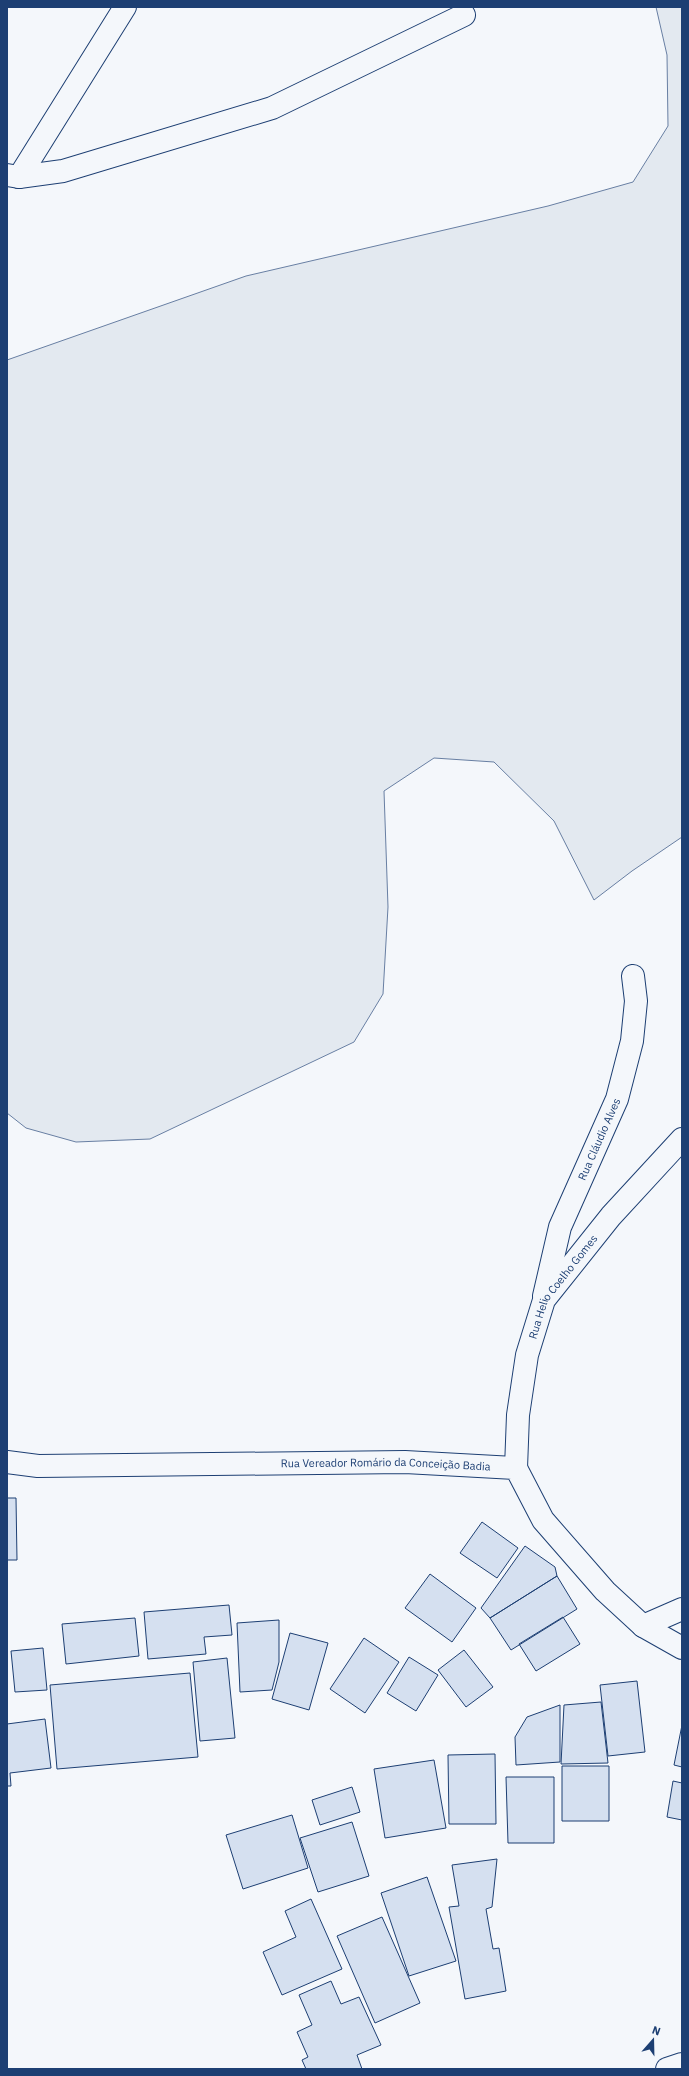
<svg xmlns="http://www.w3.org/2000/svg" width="689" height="2076" viewBox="0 0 689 2076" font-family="'IBM Plex Sans',sans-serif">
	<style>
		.green { fill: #e3e9f0; stroke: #687fa3 }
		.building { fill: #d5e0f0; stroke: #1d3f73 }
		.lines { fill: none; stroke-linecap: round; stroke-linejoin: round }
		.minor-casing { stroke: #1d3f73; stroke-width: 24 }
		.minor { stroke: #f4f7fb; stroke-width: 22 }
		.labels { text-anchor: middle; stroke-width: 3; stroke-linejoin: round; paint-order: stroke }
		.street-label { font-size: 11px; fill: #1d3f73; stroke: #f4f7fb }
	</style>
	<rect width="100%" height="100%" fill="#f4f7fb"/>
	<!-- green -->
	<path class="green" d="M656,7H682V837L632,871L594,900L554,821L494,762L434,758L384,791L388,907L383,994L354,1042L150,1139L76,1142L26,1128L7,1113V360L246,276L548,206L633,182L668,126L667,55Z"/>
	<!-- building -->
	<path class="building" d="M7,1498H16L17,1560H7Z
		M482,1522L518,1548L497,1578L460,1553Z
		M525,1546L555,1567L557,1576L490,1618L481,1608Z
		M430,1574L476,1608L452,1642L405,1608Z
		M557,1576L577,1609L511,1650L490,1618Z
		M229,1605L232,1635L204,1637L206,1654L148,1659L144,1612Z
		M563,1617L580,1644L536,1671L519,1644Z
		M135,1618L139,1656L66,1664L62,1624Z
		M279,1620V1662L272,1690L240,1692L237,1623Z
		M290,1633L328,1643L309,1710L272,1699Z
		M364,1638L399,1662L365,1713L330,1689Z
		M43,1648L47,1690L15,1692L11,1651Z
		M464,1650L493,1687L466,1707L438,1670Z
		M409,1657L438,1675L416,1711L387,1693Z
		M227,1658L235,1738L200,1741L193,1662Z
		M190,1673L198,1757L57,1769L50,1685Z
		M637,1681L645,1752L608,1756L600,1685Z
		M601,1702L608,1763L561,1764L564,1705Z
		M560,1705V1762L516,1765L515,1737L527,1717Z
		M45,1719L51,1768L10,1773L11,1786H7V1724Z
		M682,1725V1767L674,1765Z
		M495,1754L496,1824H449L448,1755Z
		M434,1760L446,1828L385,1838L374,1769Z
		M562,1766H609V1821H562Z
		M506,1777H554V1843H508Z
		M673,1781L682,1783V1820L667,1817Z
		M352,1787L360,1812L320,1825L312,1800Z
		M292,1815L308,1868L243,1889L226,1835Z
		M352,1822L369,1876L318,1892L300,1838Z
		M497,1859L492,1907L486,1909L493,1949L499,1948L506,1991L465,1999L449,1907L459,1906L452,1865Z
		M427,1877L456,1961L409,1976L381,1893Z
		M311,1899L342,1969L282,1995L263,1952L296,1937L285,1911Z
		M382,1917L420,2003L375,2023L337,1936Z
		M331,1981L341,2004L359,1997L381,2045L357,2055L362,2069H306L302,2060L308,2057L297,2032L312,2025L299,1995Z"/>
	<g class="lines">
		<!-- minor casing -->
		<g class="minor-casing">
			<g id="minor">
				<path d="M7,175L19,177L63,171L272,108L464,15"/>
				<path d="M19,177L125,7"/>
				<path id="s1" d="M544,1296L560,1227L617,1099L632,1041L636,1001L633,976"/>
				<path id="s2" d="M7,1462L38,1466L405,1462L516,1468L543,1520L605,1591L643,1626L682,1648"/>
				<path id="s3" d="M516,1468L518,1415L527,1355L544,1300L611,1216L682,1139"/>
				<path d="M643,1626L682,1609"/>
				<path d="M667,2069L682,2064"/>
			</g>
		</g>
		<!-- minor -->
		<use href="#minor" class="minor"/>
	</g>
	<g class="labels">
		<!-- street labels -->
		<g class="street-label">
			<text dy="4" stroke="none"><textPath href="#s1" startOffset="167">Rua Cláudio Alves</textPath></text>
			<text dy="4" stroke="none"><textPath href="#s3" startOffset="192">Rua Helio Coelho Gomes</textPath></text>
			<text dy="4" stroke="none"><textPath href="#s2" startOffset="379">Rua Vereador Romário da Conceição Badia</textPath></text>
		</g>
	</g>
	<!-- border -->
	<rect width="689" height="2076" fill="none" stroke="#1d3f73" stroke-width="16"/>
	<!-- north arrow -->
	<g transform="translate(653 2040) rotate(20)" stroke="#f4f7fb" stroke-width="3" paint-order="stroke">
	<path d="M0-3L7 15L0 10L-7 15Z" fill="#1d3f73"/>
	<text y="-6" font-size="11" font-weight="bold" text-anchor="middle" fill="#1d3f73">N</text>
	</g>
</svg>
